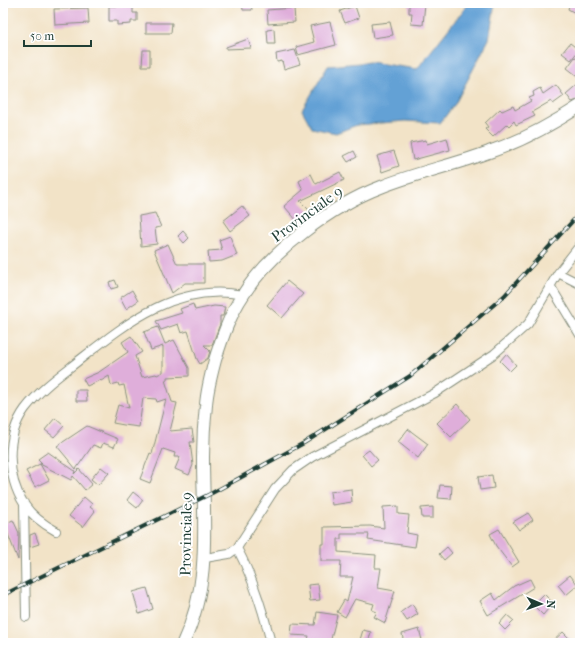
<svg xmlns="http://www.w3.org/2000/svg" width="583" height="646" viewBox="0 0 583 646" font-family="'IM FELL French Canon',serif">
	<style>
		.water { fill: #63a1d5; stroke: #416f84 }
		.building { fill: #dfaeda }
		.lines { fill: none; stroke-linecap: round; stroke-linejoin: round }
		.street-casing { stroke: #88907e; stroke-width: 10 }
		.primary-casing { stroke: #88907e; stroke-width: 14 }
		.street { stroke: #fff; stroke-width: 8 }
		.primary { stroke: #fff; stroke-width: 12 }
		.rail-casing { stroke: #1f3d34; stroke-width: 4 }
		.rail { stroke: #fff; stroke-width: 2.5; stroke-dasharray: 8; stroke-linecap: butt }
		.labels { text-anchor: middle; stroke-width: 4; stroke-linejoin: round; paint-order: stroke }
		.street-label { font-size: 15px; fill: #1f3d34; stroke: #fff }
	</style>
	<rect width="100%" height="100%" fill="#fff"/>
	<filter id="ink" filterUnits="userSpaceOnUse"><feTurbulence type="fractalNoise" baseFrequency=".025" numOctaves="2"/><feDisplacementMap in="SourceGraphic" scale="8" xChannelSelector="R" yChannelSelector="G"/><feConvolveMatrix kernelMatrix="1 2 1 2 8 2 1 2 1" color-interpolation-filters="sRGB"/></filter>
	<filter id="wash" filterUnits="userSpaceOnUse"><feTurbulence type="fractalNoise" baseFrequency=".012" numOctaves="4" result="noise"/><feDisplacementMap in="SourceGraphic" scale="16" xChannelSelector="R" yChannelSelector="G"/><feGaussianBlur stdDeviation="0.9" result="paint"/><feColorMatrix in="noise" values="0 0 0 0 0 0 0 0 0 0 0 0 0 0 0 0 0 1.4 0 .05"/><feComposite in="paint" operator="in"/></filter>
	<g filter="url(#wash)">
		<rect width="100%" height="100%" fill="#f2e3c7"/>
		<!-- water -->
		<path class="water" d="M469,3H495L489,39L455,104L440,123L405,121L357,125L336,133L312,128L302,110L328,66L370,62L417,69Z"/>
		<g id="blocks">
			<!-- building -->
			<path class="building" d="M242,3H251L252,10H243Z
				M409,3H425L423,25L411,24L412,13H409Z
				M570,3H580L577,14L568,9Z
				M109,6H133V13H137V21H131V24L117,25V21H109Z
				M355,6L359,18L345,23L340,11Z
				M88,8L89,23L55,25L54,9Z
				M294,8L295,22L268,24L267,10Z
				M330,22L336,45L298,55L296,47L314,42L310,26Z
				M390,22L393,35L373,38L371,24Z
				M146,23H172L171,33H146Z
				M274,29L275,44H268L267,30Z
				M248,39L251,48L226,49V47Z
				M570,43L579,50L571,60L562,53Z
				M143,50H150V66H142Z
				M295,50L300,64L284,69L282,61L277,62L276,54Z
				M575,57L580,60V78L567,68Z
				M580,82V99L572,102L566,94Z
				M556,85L564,96L553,104L551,101L532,112L535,116L516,125L514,121L509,126L507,124L493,137L485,129L488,127L485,123L500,109L502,111L513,106L515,110L531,101L529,98L534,96L533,92L540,88L543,94Z
				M447,138L450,150L413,160L410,143L426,140L427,144Z
				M354,151L357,157L348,162L344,156Z
				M394,151L399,166L382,172L377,156Z
				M340,172L344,180L300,201L310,211L298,222L284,206L303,190L299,181L311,174L316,184Z
				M242,206L250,216L230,231L223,221Z
				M155,213L161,227L155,228L157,244L141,246L139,216Z
				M183,231L189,238L184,243L178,236Z
				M230,236L237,255L222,261L209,262L208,251L222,250L219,240Z
				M168,244L177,264H204V283H185L172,293L154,250Z
				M115,280L118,287L111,289L109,282Z
				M287,281L303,294L282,318L267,305Z
				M132,290L138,301L126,309L120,298Z
				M193,304L195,310L214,306L225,307L223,316H220V324L212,345H204L210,351L208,358L200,364L197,359L188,331L181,333L178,324L161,330L156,321L182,313L180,309Z
				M158,327L165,344L174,340L189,368V376L167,377V380H165L172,402L177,403L170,431L192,429L194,442H190L193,465L189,475L175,469L180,457H174L175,453L163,449L150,483L140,479L150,453L152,454L166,399L157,402L156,399L143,398L139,427L124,425L113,423L118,405L129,408L124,385L119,386L118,383L111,385L109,376L101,381L100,380L87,386L83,379L99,372L128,352L122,342L131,336L142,352L135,356L142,377L156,374L157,375L163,372V346L151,350L144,332Z
				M506,354L516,365L510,371L500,361Z
				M76,390H86L87,401H76Z
				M457,404L470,419L451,437L437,423Z
				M55,418L64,426L54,437L45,430Z
				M87,426L118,439L114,447L103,443L101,448L93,445L76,469L57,446Z
				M408,429L428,444L418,458L398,442Z
				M369,450L378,460L371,466L362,455Z
				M48,452L75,471L74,474L79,469L92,484L85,490L73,476L71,480L40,464L49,480L35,487L26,471L42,463L38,459Z
				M101,467L109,473L98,485L91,479Z
				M492,475L494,488L480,490L478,477Z
				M440,485L452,486L451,499L438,498Z
				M351,489L352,502L332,505L330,492Z
				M133,492L143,500L137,508L127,500Z
				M84,497L92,504L90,507L95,511L83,527L69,516Z
				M398,506V514L409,515L407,533L417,535L415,547L368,540L369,534H341V539H338V552L376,555L375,568H381L378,588L395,591L385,623L374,617L377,612L372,610L374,604L355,599L345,617L337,612L344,600L347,602L353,577H340L341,561H321V544H324V527L370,526L384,528L383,507Z
				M433,507V518H422L421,508Z
				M528,513L533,520L519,530L513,522Z
				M13,520L19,533L18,560L4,524Z
				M499,529L519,562L512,567L496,546L490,534Z
				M35,533L39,544L30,547V535Z
				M447,547L452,553L444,560L439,554Z
				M570,575L578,585L566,595L558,585Z
				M530,579L534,587L488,615L480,601L492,593L496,600L514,586Z
				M318,584L320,600L310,601L308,585Z
				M147,588L153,609L139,614L133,592Z
				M544,594L553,603L543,615L533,605Z
				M412,604L418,614L407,621L401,612Z
				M317,612L337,615L330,643H307L309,636L291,635L292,624L315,625Z
				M507,615L514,621L505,630L499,624Z
				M419,629L422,640L404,643L402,634Z
				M363,630L371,632L368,643H359Z
				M563,632L574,643H551Z"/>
		</g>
	</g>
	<g filter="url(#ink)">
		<use href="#blocks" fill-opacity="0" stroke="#88907e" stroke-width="1"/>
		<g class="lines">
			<!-- street casing -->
			<g class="street-casing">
				<path id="street" d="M558,273L580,284
					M551,287L580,335
					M24,503L26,617
					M56,531C43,524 32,516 24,504C6,476 6,435 25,409C41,388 62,374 82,358C129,321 179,282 243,295
					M237,548C253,578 263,610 271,643
					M205,558L229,554L237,548L275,489L293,470L312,457L435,393L494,354L528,324L558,273L580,245"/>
			</g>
			<!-- primary casing -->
			<g class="primary-casing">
				<path id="primary" d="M183,643C212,582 203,522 203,457C203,440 204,422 206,405C207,390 211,375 215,360C222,338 230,314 243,295C271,251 333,205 381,187C416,173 454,165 489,152C522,141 551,125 580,106"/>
			</g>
			<!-- street -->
			<use href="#street" class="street"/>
			<!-- primary -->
			<use href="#primary" class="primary"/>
			<!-- rail casing -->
			<g class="rail-casing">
				<path id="rail" d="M3,595L212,493L304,443L410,376L504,296L580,213"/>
			</g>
			<!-- rail -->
			<use href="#rail" class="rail"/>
		</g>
	</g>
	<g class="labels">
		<!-- street labels -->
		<g class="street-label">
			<text transform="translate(307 214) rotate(-36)" y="5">Provinciale 9</text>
			<text transform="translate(186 534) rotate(-89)" y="5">Provinciale 9</text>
		</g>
	</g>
	<!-- margin -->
	<rect width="583" height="646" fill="none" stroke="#fff" stroke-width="16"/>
	<!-- north arrow -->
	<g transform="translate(541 604) rotate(92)" stroke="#ffffff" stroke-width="3" paint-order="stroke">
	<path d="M0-3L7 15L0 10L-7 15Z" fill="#1f3d34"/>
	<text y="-6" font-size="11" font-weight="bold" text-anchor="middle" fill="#1f3d34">N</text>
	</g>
	<!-- scale -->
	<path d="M24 40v6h67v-6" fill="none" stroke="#1f3d34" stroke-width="2"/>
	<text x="30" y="40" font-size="12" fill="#1f3d34" stroke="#ffffff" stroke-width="3" paint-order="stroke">50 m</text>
</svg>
